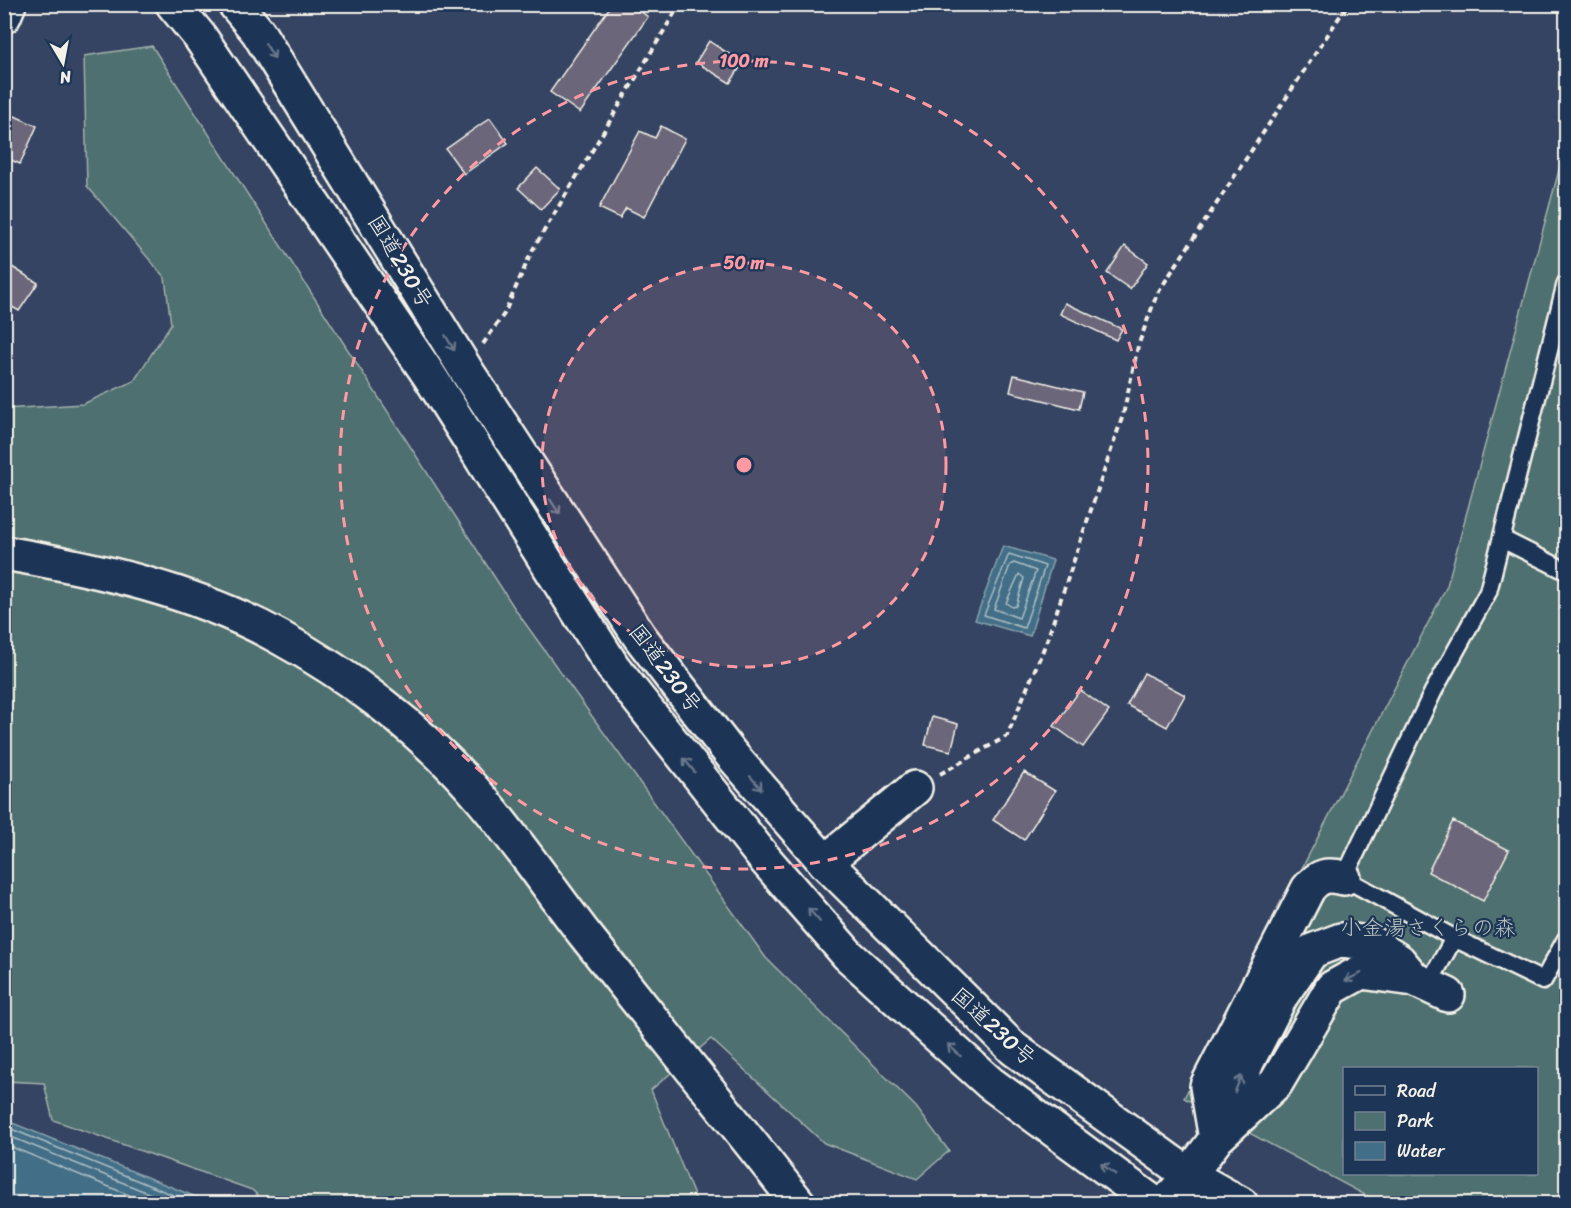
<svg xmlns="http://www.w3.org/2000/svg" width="1571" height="1208" viewBox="0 0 1571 1208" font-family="Sriracha,'Klee One',sans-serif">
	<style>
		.green { fill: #4f7070; stroke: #a2b0ac; stroke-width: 1.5; fill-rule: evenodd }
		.water { fill: #426e87; stroke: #89a2ae; stroke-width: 1.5 }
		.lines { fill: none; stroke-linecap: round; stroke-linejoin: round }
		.shore { stroke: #adbdc1; stroke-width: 1.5 }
		.building { fill: #6c667a; stroke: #f4f1e8; stroke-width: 1.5 }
		.lane-casing { stroke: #f4f1e8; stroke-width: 21 }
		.street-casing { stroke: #f4f1e8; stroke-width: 38 }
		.secondary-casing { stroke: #f4f1e8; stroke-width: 38 }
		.highway-casing { stroke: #f4f1e8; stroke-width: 38 }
		.path { stroke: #f4f1e8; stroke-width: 4; stroke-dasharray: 6 4.5; stroke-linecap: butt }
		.lane { stroke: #1d3557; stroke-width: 16 }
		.street { stroke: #1d3557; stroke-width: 33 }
		.secondary { stroke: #1d3557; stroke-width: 33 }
		.highway { stroke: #1d3557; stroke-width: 33 }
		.oneway { stroke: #68778a }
		.ring { fill: none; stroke: #ff9aa2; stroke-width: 3; stroke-dasharray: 10 8 }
		.labels { text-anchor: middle; stroke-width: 4.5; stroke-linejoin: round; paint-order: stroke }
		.street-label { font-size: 22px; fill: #f4f1e8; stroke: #1d3557 }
		.park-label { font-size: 22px; fill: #bac4be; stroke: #1d3557 }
		.centre { fill: #ff9aa2; stroke: #1d3557; stroke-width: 3 }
		.ring-label { font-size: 18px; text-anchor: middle; font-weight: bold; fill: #ff9aa2; stroke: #1d3557; stroke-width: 4.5; stroke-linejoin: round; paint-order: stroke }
	</style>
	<rect width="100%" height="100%" fill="#354462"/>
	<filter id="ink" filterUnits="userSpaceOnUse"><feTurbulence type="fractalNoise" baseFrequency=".0167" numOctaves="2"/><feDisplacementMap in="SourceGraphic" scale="12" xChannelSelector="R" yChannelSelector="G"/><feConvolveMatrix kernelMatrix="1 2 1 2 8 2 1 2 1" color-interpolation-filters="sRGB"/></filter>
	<g filter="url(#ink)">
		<!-- green -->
		<path class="green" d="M152,46L517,612L766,958L916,1107L949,1151L917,1179L824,1143L711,1039L651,1090L697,1203H266L252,1190L53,1120L44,1083L5,1081V409L83,404L134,381L171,324L165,278L87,186L84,56Z
			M1566,144V1203H1380L1184,1098L1447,586ZM1344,1068H1536V1174H1344Z"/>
		<!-- water -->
		<path class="water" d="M1003,546L1053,560L1030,636L975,620Z
			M4,1120H5L211,1203H5Z"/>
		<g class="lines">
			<!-- shore -->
			<path class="shore" d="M1009,554L1045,566L1024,628L984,615Z
				M1014,563L1036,571L1019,618L994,609L1010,565Z
				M1019,574L1024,578L1016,606L1012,607L1006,603Z
				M4,1126L195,1204
				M4,1134L175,1204
				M4,1144L151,1204"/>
		</g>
		<!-- building -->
		<path class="building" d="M612,4H631L648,17L580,113L550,92Z
			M746,4H761L756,11Z
			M709,41L743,63L730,83L696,62Z
			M4,111L37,126L20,164L4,157Z
			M490,118L508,143L464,174L446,149Z
			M661,126L685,139L644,217L626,208L620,218L599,208L640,131L655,138Z
			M537,168L560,189L541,209L518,188Z
			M1125,246L1148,263L1130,289L1107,273Z
			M4,262L38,283L19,311L4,302Z
			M1065,303L1122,329L1116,340L1060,314Z
			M1014,375L1083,392L1079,409L1010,392Z
			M1144,673L1185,695L1167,727L1127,705Z
			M1080,690L1109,711L1083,747L1054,726Z
			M932,717L958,724L951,751L925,745Z
			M1024,772L1055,791L1024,840L993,820Z
			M1453,821L1509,850L1483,901L1428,872Z"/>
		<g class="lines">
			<!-- lane casing -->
			<g class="lane-casing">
				<path id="lane" d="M1502,539L1566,571
					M1454,938L1543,981L1566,939
					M1428,985L1454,938L1344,878L1433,692L1488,592L1566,283"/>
			</g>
			<!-- street casing -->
			<g class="street-casing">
				<path id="street" d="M4,16L9,4
					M825,862L915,788
					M1219,1136L1276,1083L1332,988L1361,972L1414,979L1448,995
					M1216,1139L1207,1086L1308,889C1319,875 1327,874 1344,878
					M1189,1175L1216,1139L1247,1062L1281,996L1312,951L1341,940L1371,943L1399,961L1414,979"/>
			</g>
			<!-- secondary casing -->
			<g class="secondary-casing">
				<path id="secondary" d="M4,553C98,569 196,591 279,637C349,675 419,728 472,788C513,834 548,887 586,936C657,1025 728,1114 799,1204
					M1166,1204L1189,1175"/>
			</g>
			<!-- highway casing -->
			<g class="highway-casing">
				<path id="highway" d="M173,4L200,37L429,375L613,667L764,858L848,955L990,1083L1155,1204
					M235,4L258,32L466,370L640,637L730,753L825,862L1014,1049L1189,1175L1241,1204"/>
			</g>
			<!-- path -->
			<path class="path" d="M483,344L504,314L532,251L680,4
				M940,774L1007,736L1046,643L1123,415L1138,346L1157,294L1348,4"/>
			<!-- lane -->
			<use href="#lane" class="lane"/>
			<!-- street -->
			<use href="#street" class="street"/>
			<!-- secondary -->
			<use href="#secondary" class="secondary"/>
			<!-- highway -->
			<use href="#highway" class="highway"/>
		</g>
		<!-- one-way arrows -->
		<defs><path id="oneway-shaft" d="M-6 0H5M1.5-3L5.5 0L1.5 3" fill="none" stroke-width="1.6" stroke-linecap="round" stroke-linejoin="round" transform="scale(1.5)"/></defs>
		<g class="oneway">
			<use href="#oneway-shaft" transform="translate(270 51) rotate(58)"/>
			<use href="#oneway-shaft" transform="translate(450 343) rotate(59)"/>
			<use href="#oneway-shaft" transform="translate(555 507) rotate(57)"/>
			<use href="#oneway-shaft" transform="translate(689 765) rotate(-129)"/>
			<use href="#oneway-shaft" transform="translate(756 783) rotate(49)"/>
			<use href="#oneway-shaft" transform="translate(814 915) rotate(-131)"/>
			<use href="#oneway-shaft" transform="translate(1353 977) rotate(154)"/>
			<use href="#oneway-shaft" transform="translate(954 1050) rotate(-137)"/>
			<use href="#oneway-shaft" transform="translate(1238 1084) rotate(-68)"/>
			<use href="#oneway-shaft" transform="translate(1108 1169) rotate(-144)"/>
		</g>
	</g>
	<!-- distance rings -->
	<circle cx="744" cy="465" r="202" fill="#ff9aa2" fill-opacity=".12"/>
	<g class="ring">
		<circle cx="744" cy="465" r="202"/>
		<circle cx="744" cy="465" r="404"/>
	</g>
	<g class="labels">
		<!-- street labels -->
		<g class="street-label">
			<text transform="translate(401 261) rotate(59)" y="8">国道230号</text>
			<text transform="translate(666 668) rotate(53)" y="8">国道230号</text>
			<text transform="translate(994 1026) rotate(42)" y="8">国道230号</text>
		</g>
		<!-- park labels -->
		<g class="park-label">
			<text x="1428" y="935">小金湯さくらの森</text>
		</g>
	</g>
	<circle cx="744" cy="465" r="9" class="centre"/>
	<g class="ring-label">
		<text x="744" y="67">100 m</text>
		<text x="744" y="269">50 m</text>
	</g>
	<!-- margin -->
	<rect width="1571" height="1208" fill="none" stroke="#1d3557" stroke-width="24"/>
	<rect x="12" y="12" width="1547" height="1184" fill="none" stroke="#f4f1e8" stroke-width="2" filter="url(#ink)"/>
	<!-- legend -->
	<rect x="1343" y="1067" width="195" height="108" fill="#1d3557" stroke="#738091" stroke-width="1.5"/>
	<rect x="1355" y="1086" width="30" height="9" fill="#1d3557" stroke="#738091" stroke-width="1.5"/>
	<text x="1397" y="1097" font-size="18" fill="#f4f1e8">Road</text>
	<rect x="1355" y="1112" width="30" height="18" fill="#4f7070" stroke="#738091" stroke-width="1.5"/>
	<text x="1397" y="1127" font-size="18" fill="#f4f1e8">Park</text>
	<rect x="1355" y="1142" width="30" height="18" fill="#426e87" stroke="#738091" stroke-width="1.5"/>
	<text x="1397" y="1157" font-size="18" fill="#f4f1e8">Water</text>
	<!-- north arrow -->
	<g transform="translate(63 63) rotate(170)" stroke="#1d3557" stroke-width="4.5" paint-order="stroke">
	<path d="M0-4.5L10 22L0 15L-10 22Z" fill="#f4f1e8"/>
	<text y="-9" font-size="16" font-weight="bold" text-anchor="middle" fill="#f4f1e8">N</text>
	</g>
</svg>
